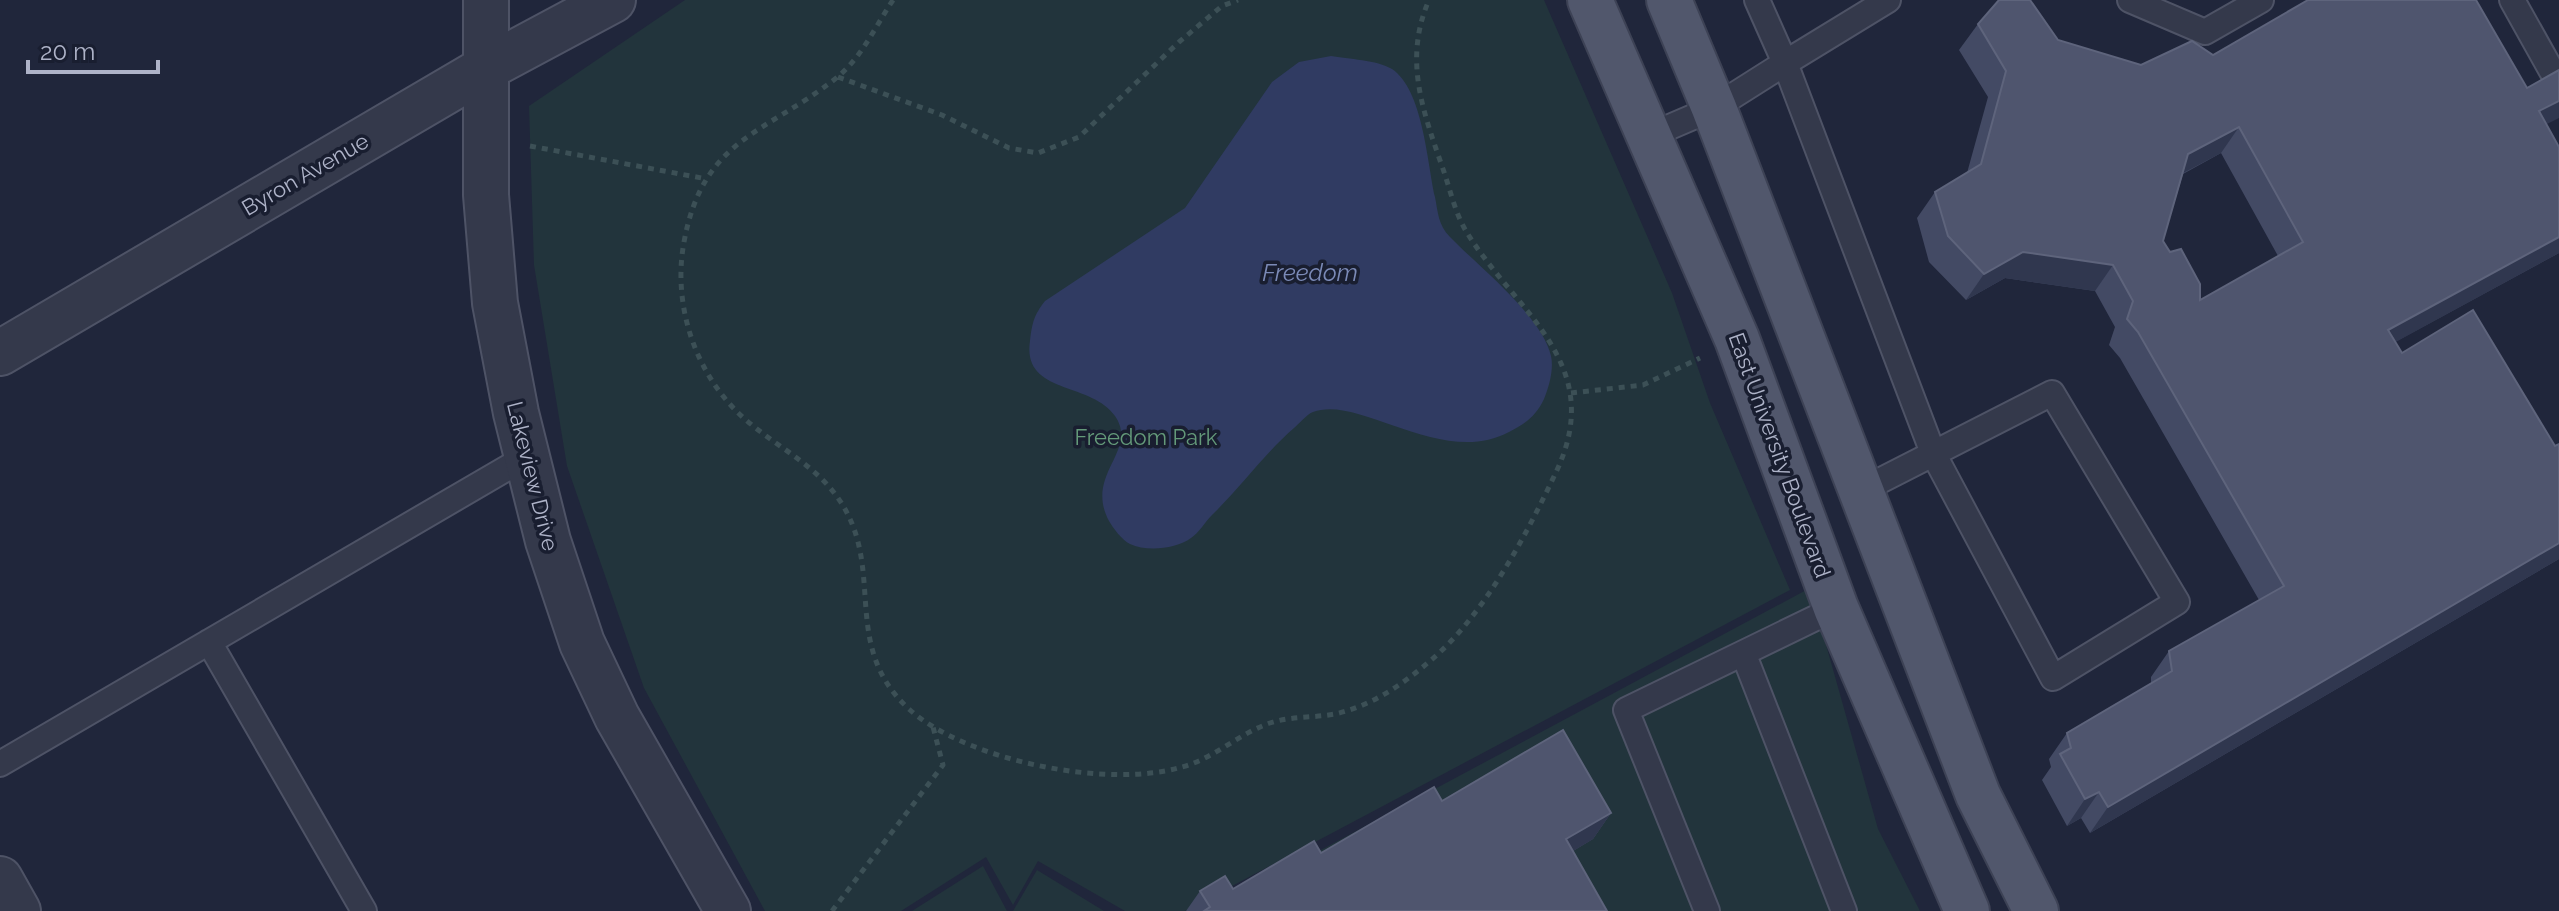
<svg xmlns="http://www.w3.org/2000/svg" width="2559" height="911" viewBox="0 0 2559 911" font-family="Raleway,sans-serif">
	<style>
		.green { fill: #22343c }
		.water { fill: #303b62 }
		.lines { fill: none; stroke-linecap: round; stroke-linejoin: round }
		.lane-casing { stroke: #4e5366; stroke-width: 28 }
		.street-casing { stroke: #4e5366; stroke-width: 48 }
		.primary-casing { stroke: #3d4255; stroke-width: 48 }
		.path { stroke: #3c5056; stroke-width: 5; stroke-dasharray: 6 6; stroke-linecap: butt }
		.lane { stroke: #34394b; stroke-width: 24 }
		.street { stroke: #34394b; stroke-width: 44 }
		.primary { stroke: #51576c; stroke-width: 44 }
		.wall { fill: #434a64; fill-rule: evenodd }
		.shaded-wall { fill: #30374f }
		.building { fill: #4f556e; stroke: #5e647c; stroke-width: 2; fill-rule: evenodd }
		.labels { text-anchor: middle; stroke-width: 7; stroke-linejoin: round; paint-order: stroke }
		.street-label { font-size: 22px; fill: #aeb3c8; stroke: #191e30 }
		.park-label { font-size: 22px; fill: #649a7a; stroke: #191e30 }
		.water-label { font-size: 24px; font-style: italic; fill: #7b8ab7; stroke: #191e30 }
	</style>
	<rect width="100%" height="100%" fill="#20263b"/>
	<!-- green -->
	<path class="green" d="M685,0H1544L1672,293L1710,403L1790,590L1185,911H1125L1038,861L1013,905L986,857L901,911H765L644,688L567,466L534,265L529,106Z
		M1810,588L1878,829L1920,911H1207Z
		M983,866L1007,911H912Z
		M1037,870L1104,911H1013Z"/>
	<!-- water -->
	<path class="water" d="M1331,56C1348,59 1377,60 1392,69C1423,90 1427,161 1435,197C1438,212 1438,225 1450,237C1478,266 1542,316 1551,356C1554,369 1549,387 1544,399C1536,416 1525,424 1509,432C1442,468 1359,394 1313,412C1307,414 1299,424 1294,428C1264,454 1241,487 1212,515C1205,522 1199,533 1191,538C1176,549 1147,552 1130,544C1122,540 1113,528 1109,521C1084,474 1139,451 1115,416C1091,381 1022,395 1030,341C1032,323 1034,315 1045,301L1185,208L1272,82L1299,62Z"/>
	<g class="lines">
		<!-- lane casing -->
		<g class="lane-casing">
			<path id="lane" d="M1757,0L1785,63L1888,0
				M2130,0L2205,32L2261,0
				M2512,0L2559,84
				M1651,135L1714,108L1785,63L1933,453L2053,678L2177,602L2052,393L1862,490
				M209,642L364,911
				M1744,655L1844,911
				M0,764L526,457
				M1707,911L1626,710L1836,608"/>
		</g>
		<!-- street casing -->
		<g class="street-casing">
			<path id="street" d="M486,0V195L495,303L516,413L548,541L582,643L617,717L728,911
				M0,353L486,68L613,0
				M0,879L18,911"/>
		</g>
		<!-- primary casing -->
		<g class="primary-casing">
			<path id="primary" d="M1590,0L1737,339L1836,608L1967,911
				M1669,0L1714,108L1978,795L2036,911"/>
		</g>
		<!-- path -->
		<path class="path" d="M893,0C875,27 861,59 835,79C765,134 703,138 684,242C672,306 696,377 746,420C777,447 814,464 838,498C888,569 838,645 910,710C968,761 1108,789 1182,767C1215,758 1238,734 1270,723C1291,716 1313,718 1335,714C1371,706 1402,685 1430,661C1484,616 1527,534 1557,470C1607,362 1515,312 1466,231C1455,213 1450,189 1443,169C1423,111 1403,60 1429,0
			M838,77L942,115L1009,148L1038,153L1079,137L1179,42L1222,6L1238,0
			M530,146L707,179
			M1571,393L1643,385L1700,358
			M832,911L943,765L933,727"/>
		<!-- lane -->
		<use href="#lane" class="lane"/>
		<!-- street -->
		<use href="#street" class="street"/>
		<!-- primary -->
		<use href="#primary" class="primary"/>
	</g>
	<!-- wall -->
	<path class="wall" d="M1978,24L2058,40L2141,65L2213,55L2546,125L2559,147V253L2395,342L2402,353L2555,446L2559,444V559L2090,833L2081,818L2067,826L2042,780L2051,767L2049,759L2067,733L2151,683V677L2169,651L2259,600L2120,358L2109,345L2115,327L2095,291L2005,278L1966,300L1929,262L1917,218L1935,192L1967,173L1988,97L1959,50ZM2221,153L2278,256L2200,300L2163,241L2183,174Z
		M1442,801L1611,813L1593,839L1573,851L1607,911H1186L1200,891L1233,889L1321,853Z"/>
	<!-- shaded-wall -->
	<path class="shaded-wall" d="M2559,101V118L2521,137L2539,111Z
		M2239,127L2221,153L2170,180L2188,154Z
		M2559,237V253L2370,356L2388,330Z
		M2023,252L2113,265L2095,291L2005,278L1966,300L1984,274Z
		M2559,543V559L2090,833L2108,807Z
		M2099,792L2081,818L2067,826L2085,799Z
		M1611,813L1593,839L1548,866L1566,839Z"/>
	<!-- building -->
	<path class="building" d="M1999,0H2030L2058,40L2141,65L2192,41L2213,55L2308,0H2476L2527,88L2559,70V101L2539,111L2559,147V237L2388,330L2402,353L2473,310L2555,446L2559,444V543L2108,807L2099,792L2085,799L2060,754L2071,748L2067,733L2172,671L2169,651L2284,586L2138,332L2127,319L2133,301L2113,265L2023,252L1984,274L1948,236L1935,192L1981,164L2006,71L1978,24ZM2239,127L2303,242L2200,300V284L2181,249L2170,252L2163,241L2188,154Z
		M1563,730L1611,813L1566,839L1607,911H1204L1210,907L1200,891L1225,876L1233,889L1314,841L1321,853L1434,787L1442,801Z"/>
	<g class="labels">
		<!-- street labels -->
		<g class="street-label">
			<text transform="translate(305 174) rotate(-30)" y="8">Byron Avenue</text>
			<text transform="translate(1780 455) rotate(70)" y="8">East University Boulevard</text>
			<text transform="translate(533 476) rotate(76)" y="8">Lakeview Drive</text>
		</g>
		<!-- park labels -->
		<g class="park-label">
			<text x="1146" y="445">Freedom Park</text>
		</g>
		<!-- water labels -->
		<g class="water-label">
			<text x="1310" y="281">Freedom</text>
		</g>
	</g>
	<!-- scale -->
	<path d="M28 60v12h130v-12" fill="none" stroke="#aeb3c8" stroke-width="4"/>
	<text x="40" y="60" font-size="24" fill="#aeb3c8" stroke="#191e30" stroke-width="6" paint-order="stroke">20 m</text>
</svg>
